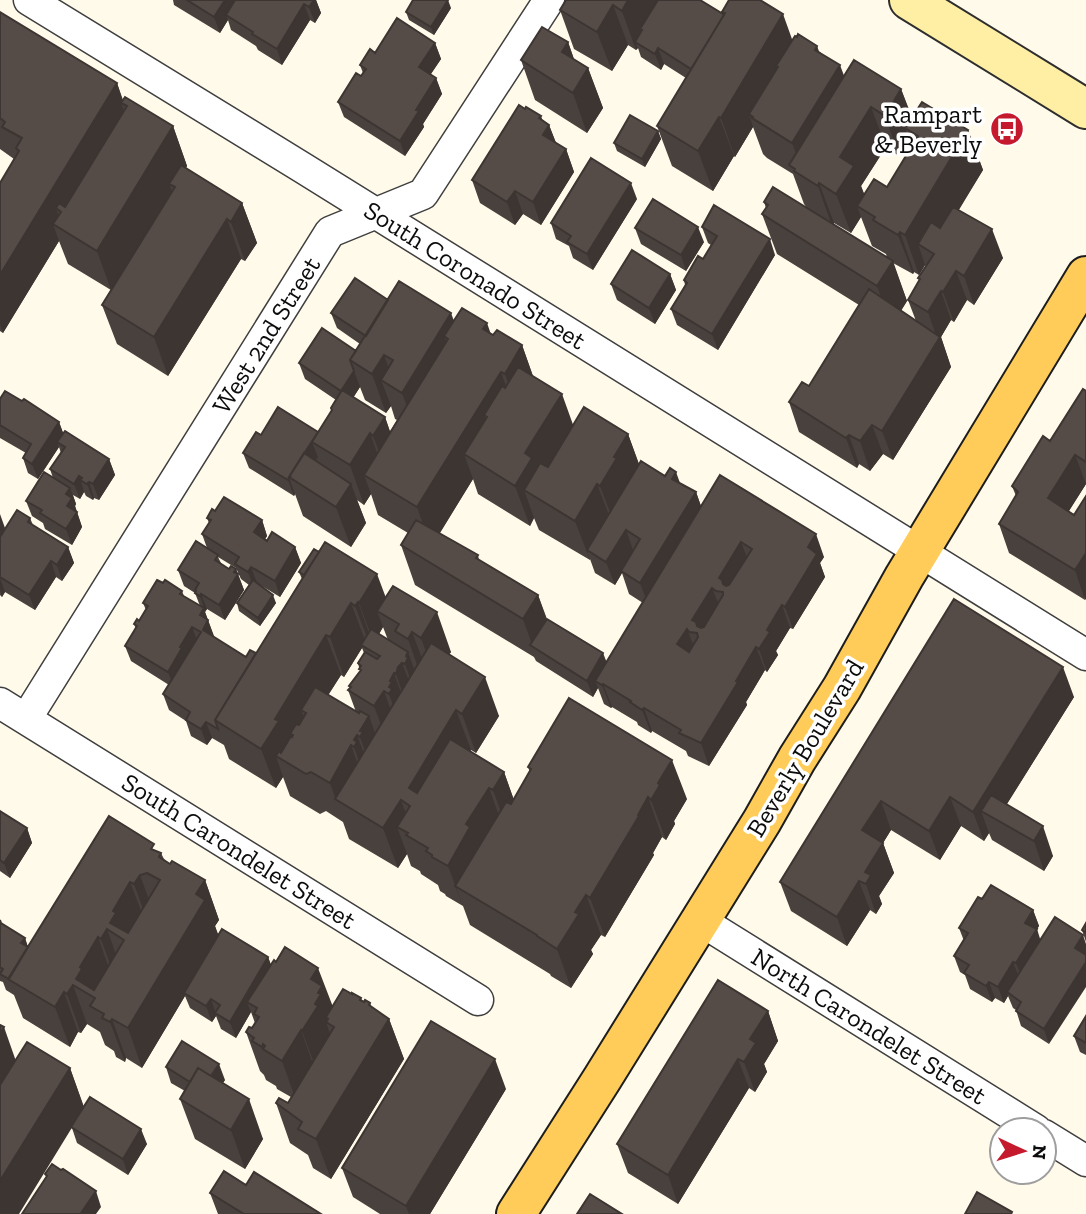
<svg xmlns="http://www.w3.org/2000/svg" width="1086" height="1214" viewBox="0 0 1086 1214" font-family="'Zilla Slab',serif">
	<style>
		.lines { fill: none; stroke-linecap: round; stroke-linejoin: round }
		.street-casing { stroke: #3f3f3f; stroke-width: 33 }
		.secondary-casing { stroke: #2e2e2e; stroke-width: 42 }
		.primary-casing { stroke: #1d1d1d; stroke-width: 42 }
		.street { stroke: #fff; stroke-width: 30 }
		.secondary { stroke: #ffefa5; stroke-width: 38 }
		.primary { stroke: #ffcc5a; stroke-width: 38 }
		.wall { fill: #49413d; fill-rule: evenodd }
		.shaded-wall { fill: #3c3532 }
		.building { fill: #554c47; stroke: #3c3532; stroke-width: 2; fill-rule: evenodd }
		.labels { text-anchor: middle; stroke-width: 7; stroke-linejoin: round; paint-order: stroke }
		.poi-label { font-size: 26px; fill: #0c0c0c; stroke: #fff; text-anchor: end }
		.street-label { font-size: 26px; fill: #0c0c0c; stroke: #fff }
	</style>
	<rect width="100%" height="100%" fill="#fffaea"/>
	<g class="lines">
		<!-- street casing -->
		<g class="street-casing">
			<path id="street" d="M29,0L303,168L1086,655
				M0,703L478,1000
				M26,719L330,232L423,194L549,0
				M701,921L1036,1130
				M1044,1135L1086,1161"/>
		</g>
		<!-- secondary casing -->
		<g class="secondary-casing">
			<path id="secondary" d="M909,0L1086,109"/>
		</g>
		<!-- primary casing -->
		<g class="primary-casing">
			<path id="primary" d="M516,1214L602,1079L762,821L797,759L842,688L904,577L1086,276"/>
		</g>
		<!-- street -->
		<use href="#street" class="street"/>
		<!-- secondary -->
		<use href="#secondary" class="secondary"/>
		<!-- primary -->
		<use href="#primary" class="primary"/>
	</g>
	<!-- wall -->
	<path class="wall" d="M173,0H316L321,13L315,23L310,20L282,65L258,50L256,46L231,30L228,20L220,33L174,5Z
		M566,0L723,14L722,12L793,40L820,52L844,76L901,89L912,117L968,130L983,170L958,210L1003,258L974,305L967,300L954,322L951,320L941,337L951,367L893,460L883,454L870,471L859,464L857,468L799,432L789,402L809,386L859,305L777,254L762,214L766,208L764,202L807,208L804,204L793,174L767,158L763,154L753,127L735,157L734,156L713,191L672,166L657,126L686,78L664,64L661,70L641,57L638,48L636,50L628,45L612,71L574,49L560,10ZM909,140L912,146L887,187L864,194L861,186L886,147L899,156ZM861,217L872,246L886,254L887,258L833,224L834,223L851,233ZM893,263L913,274L914,272L919,275L925,265L926,266L918,278L919,281L908,300L916,321L901,311L907,301Z
		M451,8L434,35L409,20L406,12Z
		M0,12L117,83L123,100L173,126L187,166L186,168L242,203L257,243L245,261L241,259L168,376L117,344L102,305L111,290L68,264L59,241L3,333L0,331V183L14,159L0,149ZM172,191V192L136,250Z
		M568,42L574,59L588,68L603,108L587,133L535,100L521,60Z
		M435,43L441,59L430,75L436,78L442,94L423,124L424,127L405,156L344,117L338,102L363,73L360,65L375,53Z
		M543,120L549,125L556,143L566,149L574,172L541,225L523,214L515,225L480,203L472,180Z
		M658,131L661,139L645,167L617,151L614,143Z
		M637,199L593,270L573,258L569,246L556,239L551,223Z
		M702,227L775,255L718,350L677,325L671,309L685,285L684,280L703,259L711,245L708,243Z
		M635,228L704,242L686,271L641,244Z
		M670,274L676,290L655,324L617,300L611,284Z
		M388,300L454,320L522,345L533,376L573,425L628,434L639,464L665,476L696,492L701,506L824,557L820,563L825,577L793,629L790,628L776,651L778,655L767,672L765,670L746,702L747,705L709,766L688,756L686,751L652,731L651,733L638,725L637,722L612,707L611,708L604,704L598,688L593,697L536,661L534,657L415,585L401,545L408,533L378,515L371,494L364,505L357,500L366,523L351,547L303,516L295,494L294,496L249,468L243,453L261,435L318,432L332,411L331,408L336,400L305,379L299,363L356,351L360,344L337,328L331,313ZM360,387L365,400L386,413L391,406L395,419L397,420L390,432L385,417L353,398ZM473,479L478,494L530,526L534,518L539,530L590,560V559L595,573L615,585L622,573L629,594L643,603L607,663L547,619L538,595L479,560L478,555L440,533Z
		M1086,391V484L1069,511L1085,600L1009,553L999,524L1016,496L1012,486L1050,441Z
		M0,398L22,401L59,422L63,433L109,459L115,475L99,500L94,498L93,500L86,496L84,492L80,499L73,495L76,504L75,506L82,527L72,545L45,529L43,523L32,516L26,501L53,478L50,469L61,453L59,447L38,479L28,473L23,458L26,453L0,438Z
		M215,511L262,520L267,536L265,539L295,547L301,563L280,597L257,583L276,603L260,626L239,611L237,603L249,585L241,579L236,568L218,557L221,563L229,569H236L244,590L225,620L207,609L205,612L214,637L246,657L256,653L302,579L299,572L386,597L451,652L449,654L499,716L476,753L471,750L470,751L504,772L514,800L530,772L528,767L687,799L674,821L675,824L666,840L662,837L653,853L654,855L605,937L601,935L591,950L593,954L571,988L551,976L550,974L470,925L463,906L446,896L445,894L440,891L438,885L421,874L420,871L411,866L407,854L398,868L349,839L343,822L326,811L320,814L290,796L283,777L276,788L229,759L224,745L212,738L207,745L191,736L186,721L169,710L163,694L169,685L131,661L125,646L136,629L134,624L139,621L146,610L143,603L163,583L182,591L184,596L200,606L195,593L184,586L178,570L207,548L202,534L209,523L207,518ZM383,627L388,640L379,634ZM362,648L364,653L358,663L360,671L349,686L350,688L348,690L356,712L328,695L341,675L344,677Z
		M30,518L33,525L68,547L74,563L62,581L56,577L35,610L5,592L2,597L0,595V537Z
		M954,599L1074,697L1006,805L1053,856L1044,871L992,840L989,833L984,841L961,826L940,860L891,830L883,843L894,873L879,896L882,904L876,914L870,910L847,946L791,911L780,882Z
		M0,811L27,828L32,843L10,878L0,871Z
		M156,851L161,853L164,859L170,864L205,880L219,920L215,926L218,936L268,957L271,965L332,1006L352,994L361,998L362,1001L389,1019L404,1059L331,1179L313,1168L308,1155L290,1143L276,1103H288L291,1097L277,1089L276,1086L266,1080L264,1075L260,1071L246,1032L252,1028L255,1023L251,1012L236,1038L221,1029L216,1016L212,1022L190,1008L185,996L142,1068L126,1058L125,1062L116,1057L114,1051L105,1045L100,1032L87,1024L81,1033L78,1032L70,1047L23,1018L14,995L6,990L3,982L0,981V920L2,924L25,938L28,947Z
		M982,899L1033,910L1039,926L1037,929L1049,1044L1021,1026L1016,1010L1013,1008L1008,996L1004,1003L995,998L992,1002L970,989L965,975L960,972L954,956L964,941L959,928Z
		M1086,923V942L1082,930Z
		M768,1011L778,1041L764,1064L767,1072L755,1092L749,1088L678,1204L628,1173L617,1144Z
		M1086,1016V1055L1080,1052L1074,1036Z
		M16,1060L70,1068L84,1107L147,1144L128,1175L77,1143L72,1128Z
		M166,1067L225,1080L222,1083L263,1139L245,1169L195,1139L180,1099L185,1091L171,1083Z
		M506,1089L430,1214H380L353,1197L342,1168Z
		M246,1185L321,1214H218L210,1193Z"/>
	<!-- shaded-wall -->
	<path class="shaded-wall" d="M225,0H240L226,15L228,20L220,33L214,17Z
		M314,0H316L321,13L315,23L309,7Z
		M448,0L451,8L434,35L431,27Z
		M628,0H665L642,30L640,29L644,38L635,42L638,48L636,50L622,11Z
		M304,4L310,20L282,65L277,49Z
		M613,5L628,45L612,71L597,32Z
		M783,14L797,53L778,67L776,66L781,80L753,117L749,114L753,127L735,157L721,118Z
		M568,42L581,80L588,68L603,108L587,133L573,93L562,52Z
		M435,43L441,59L425,83L419,67Z
		M817,46L830,81L840,65L855,105L805,178L792,143L815,50Z
		M658,48L664,64L661,70L655,54Z
		M436,78L442,94L423,124L424,127L405,156L400,141L416,110Z
		M117,83L124,105L121,103L129,126L61,212L56,208L64,231L53,224L59,241L3,333L0,324V275Z
		M901,89L916,129L905,128L909,140L899,156L885,116Z
		M871,107L886,147L861,186L869,206H857L861,217L851,233L836,194L840,157Z
		M541,116L546,130L549,125L558,148L543,135L539,118Z
		M719,117L734,156L713,191L698,151Z
		M173,126L187,166L174,187L169,184L172,191L111,290L97,251Z
		M968,130L983,170L933,253L918,244L925,265L919,275L905,235Z
		M658,131L661,139L645,167L642,159Z
		M566,149L574,172L541,225L533,202Z
		M631,183L637,199L593,270L587,254Z
		M819,183L834,223L832,226L818,186Z
		M515,191L523,214L515,225L507,202Z
		M242,203L257,243L245,261L231,222Z
		M227,219L241,259L168,376L154,337Z
		M698,227L704,242L686,271L681,255Z
		M992,229L1003,258L974,305L964,276Z
		M900,232L914,272L913,274L898,235Z
		M770,239L775,255L718,350L712,334Z
		M893,261L907,301L891,326L877,286Z
		M956,271L967,300L954,322L943,292Z
		M670,274L676,290L655,324L649,308Z
		M941,291L951,320L941,337L951,367L893,460L882,431L938,341L928,312Z
		M451,313L466,353L444,336L456,368L417,433L402,393Z
		M487,323L501,363L483,329Z
		M522,345L536,385L519,414L505,374Z
		M384,355L396,389L381,380L391,406L386,413L372,374Z
		M354,371L360,387L347,407L341,391Z
		M501,372L515,412L484,415L495,444L464,454L473,479L431,547L417,507Z
		M562,394L576,433L547,498L524,490L534,518L530,526L515,486L525,453Z
		M385,417L399,457L388,475L373,436Z
		M59,422L65,438L57,442L59,447L38,479L32,464Z
		M872,425L883,454L870,471L860,441Z
		M370,433L384,473L364,475L371,494L364,505L350,465Z
		M628,434L642,473L615,525L600,486L614,457Z
		M849,435L859,464L857,468L846,438Z
		M312,442L318,457L301,484L290,477Z
		M1075,455L1086,484L1058,528L1048,498Z
		M109,459L115,475L99,500L93,484Z
		M676,472L684,494L672,479Z
		M79,476L84,492L80,499L74,484Z
		M289,478L295,494L294,496L288,480Z
		M89,482L94,498L93,500L87,484Z
		M351,484L366,523L351,547L336,507Z
		M597,484L612,523L587,550L590,560L575,521Z
		M70,488L76,504L75,506L82,527L72,545L66,529L67,506L66,494Z
		M696,492L704,515L649,606L640,583Z
		M0,514L5,528L0,537Z
		M262,520L267,536L260,548L254,532Z
		M626,530L634,553L621,571L622,573L615,585L606,562Z
		M816,534L824,557L820,563L825,577L793,629L785,607L808,547Z
		M741,542L750,565L729,598L719,578Z
		M68,547L74,563L62,581L57,565Z
		M295,547L301,563L280,597L275,581Z
		M1086,553V599L1085,600L1075,570Z
		M51,561L56,577L35,610L29,595Z
		M251,567L257,583L254,588L248,572Z
		M236,569L244,590L225,620L219,605Z
		M377,574L392,614L377,611L383,627L374,643L359,603Z
		M0,578L5,592L2,597L0,590Z
		M712,588L721,610L703,639L692,620Z
		M201,594L207,609L205,612L214,636L208,646L203,630L200,615L204,608L200,596Z
		M273,595L276,603L260,626L258,618Z
		M538,595L552,635L533,647L523,619Z
		M358,602L372,642L370,645L355,606Z
		M351,603L366,643L361,645L362,648L344,677L330,637Z
		M782,605L790,628L776,651L778,655L767,672L759,649L767,630Z
		M437,612L451,652L435,677L421,638Z
		M192,627L198,643L174,687L168,672L180,647Z
		M687,629L696,652L686,667L677,644Z
		M412,632L427,672L422,679L408,639Z
		M326,635L341,675L310,724L306,713L301,710L308,728L293,735L290,734L295,748L276,756L283,777L276,788L261,749L275,719Z
		M756,647L765,670L746,702L747,705L709,766L701,743Z
		M408,652L422,692L419,704L405,664Z
		M603,653L609,668L595,681L598,688L593,697L587,681Z
		M402,663L417,702L410,714L396,674L398,667Z
		M1063,667L1074,697L997,820L981,811L989,833L984,841L973,812Z
		M394,673L408,713L403,734L389,694L390,681Z
		M485,677L499,716L476,753L462,714Z
		M603,684L612,707L611,708L602,685Z
		M384,691L398,731L389,746L374,706Z
		M644,708L652,731L651,733L642,710Z
		M456,710L471,750L423,827L409,788Z
		M369,716L383,756L374,776L360,737V731Z
		M206,722L212,738L207,745L201,729Z
		M357,735L372,775L368,787L354,747V740Z
		M351,745L365,785L336,800L330,783Z
		M672,760L687,799L674,821L675,824L666,840L651,800L658,783Z
		M504,772L518,812L507,829L493,790Z
		M489,788L503,827L455,886L463,906L448,866L466,824Z
		M648,797L662,837L653,853L654,855L605,937L590,898Z
		M950,797L961,826L940,860L929,831Z
		M401,800L415,840L408,833L397,827L407,854L398,868L383,828Z
		M881,801L891,830L883,843L894,873L879,896L882,904L876,914L866,884L862,830Z
		M1043,826L1053,856L1044,871L1034,841Z
		M27,828L32,843L10,878L4,863Z
		M140,875L154,914L148,923L134,884Z
		M205,880L219,920L215,926L220,939L184,993L185,996L142,1068L128,1028L196,894Z
		M859,881L870,910L847,946L837,917Z
		M130,882L145,921L124,940L110,923L113,911Z
		M586,895L601,935L591,950L593,954L571,988L557,949L575,912Z
		M1033,910L1039,926L1037,929L1042,945L1022,979L1016,963L1025,923Z
		M107,929L121,969L115,978L101,939Z
		M1083,935L1086,944V955L1075,948Z
		M98,937L112,977L95,998L76,979L80,967Z
		M25,938L30,954L21,943Z
		M268,957L274,973L247,1002L251,1012L236,1038L230,1022Z
		M1013,962L1019,977L1007,992L1008,996L1004,1003L998,987Z
		M1086,962V987L1049,1044L1044,1029Z
		M318,968L333,1007L328,1019L326,1018L328,1024L326,1022L332,1040L317,1071L302,1031L315,1004L311,979Z
		M989,982L995,998L992,1002L986,986Z
		M73,985L87,1024L81,1033L67,994Z
		M64,992L78,1032L70,1047L55,1007Z
		M211,999L216,1014L215,1013L216,1016L212,1022L206,1006Z
		M370,1003L381,1032L389,1019L404,1059L331,1179L316,1139Z
		M768,1011L778,1041L764,1064L767,1072L755,1092L744,1062L750,1039Z
		M112,1019L126,1058L125,1062L110,1022Z
		M4,1027L18,1067L0,1097V1034Z
		M301,1030L315,1070L296,1100L282,1061Z
		M495,1059L506,1089L430,1214H409L406,1206Z
		M738,1059L749,1088L678,1204L668,1175Z
		M219,1064L225,1080L209,1106L203,1090Z
		M70,1068L84,1108L19,1214H0V1181Z
		M249,1099L263,1139L245,1169L231,1130Z
		M141,1129L147,1144L128,1175L123,1159Z
		M96,1191L101,1207L96,1214H82L81,1213Z"/>
	<!-- building -->
	<path class="building" d="M187,0H225L214,17Z
		M235,0H314L309,7L304,4L277,49L252,34L253,32L226,15Z
		M413,0H448L431,27L406,12Z
		M566,0H628L622,11L613,5L597,32L560,10Z
		M658,0H700L723,14L724,15L691,69L658,48L655,54L635,42L642,30L640,29Z
		M729,0H760L783,14L721,118L719,117L698,151L657,126L725,13L722,12Z
		M0,12L117,83L0,275V183L19,151L16,148L22,138L2,127L5,122L0,118Z
		M397,18L435,43L419,67L436,78L416,110L419,111L400,141L338,102L356,73L361,76L366,69L360,65L370,49L375,53Z
		M542,27L568,42L562,52L588,68L573,93L521,60Z
		M798,34L817,46L815,50L840,65L792,143L752,118L753,117L749,114L778,67L776,66L795,36L797,37Z
		M854,60L901,89L885,116L871,107L840,157L854,166L836,194L819,183L818,186L794,171L795,169L789,165Z
		M125,97L173,126L97,251L53,224L61,212L56,208L59,203L65,207L127,106L121,103Z
		M922,102L968,130L905,235L900,232L898,235L873,220L875,217L857,206L874,179L887,187L918,136L905,128Z
		M519,105L525,109L526,107L541,116L539,118L549,125L543,135L566,149L533,202L515,191L507,202L472,180Z
		M630,115L658,131L642,159L614,143Z
		M591,158L631,183L587,254L567,242L571,236L551,223Z
		M181,165L242,203L231,222L227,219L154,337L102,305L175,187L169,184Z
		M773,187L893,261L877,286L762,214L768,205L764,202Z
		M653,199L698,227L681,255L635,228Z
		M714,205L770,239L712,334L671,309L687,283L684,280L698,256L703,259L717,236L702,227Z
		M953,207L992,229L964,276L956,271L943,292L941,291L928,312L908,300L920,279L918,278L934,254L918,244L931,222L940,228Z
		M632,250L670,274L649,308L611,284Z
		M355,278L388,300L366,336L331,313Z
		M399,281L451,313L402,393L381,380L393,360L384,355L372,374L350,360Z
		M869,289L940,337L882,431L872,425L860,441L849,435L846,438L789,402L802,382L809,386Z
		M462,308L487,323L483,329L493,335L497,330L522,345L505,374L501,372L417,507L364,475L448,339L444,336Z
		M322,328L356,351L350,360L354,371L341,391L299,363Z
		M518,367L562,394L525,453L532,458L515,486L464,454L487,417L484,415L502,386L505,388Z
		M1083,389L1086,391V462L1075,455L1048,498L1074,515L1086,496V553L1075,570L999,524L1018,492L1012,486L1043,436L1050,441Z
		M342,390L385,417L373,436L370,433L350,465L312,442L332,410L331,408Z
		M5,391L22,401L24,399L59,422L32,464L23,458L31,444L0,425V399Z
		M278,407L318,432L289,477H290L288,480L243,453L256,432L261,435Z
		M584,407L628,434L614,457L617,458L600,486L597,484L575,521L524,490L540,463L548,467Z
		M65,431L109,459L93,484L89,482L87,484L80,480L82,478L79,476L74,484L50,469L65,447L57,442Z
		M304,453L351,484L336,507L289,477Z
		M641,461L665,476L670,468L676,472L672,479L696,492L640,583L621,571L640,539L626,530L606,562L587,550Z
		M44,472L70,488L66,494L72,498L67,506L77,512L66,529L40,513L42,510L26,501Z
		M720,475L816,534L808,547L817,554L785,607L782,605L767,630L770,632L759,649L756,647L736,681L738,682L701,743L679,733L681,730L644,708L642,710L630,702L631,701L603,684L602,685L595,681ZM741,542L752,549L729,585L726,586L723,584L722,580L719,578ZM712,588L716,591L723,592V595L704,627L701,628L697,626L696,622L692,620ZM687,629L689,632L697,633L698,637L689,652L677,644Z
		M224,497L262,520L254,532L267,541L272,532L295,547L275,581L251,567L248,572L235,564L239,557L202,534L211,520L207,518L212,509L215,511Z
		M17,510L30,518L28,522L68,547L57,565L51,561L29,595L0,577V537Z
		M416,520L478,555L476,558L538,595L523,619L401,545Z
		M196,541L218,555L215,560L229,569L231,566L236,569L234,572L238,574L219,605L201,594L200,596L195,593L196,591L195,590L199,583L178,570Z
		M325,542L377,574L359,603L358,602L355,606L351,603L330,637L326,635L275,719L279,721L261,749L215,720Z
		M314,549L319,552L304,575L299,572Z
		M157,580L163,583L165,580L182,591L180,594L204,608L200,615L208,620L203,630L246,657L250,650L256,653L215,720L218,729L206,722L201,729L186,720L190,712L163,694L201,632L192,627L180,647L182,648L168,672L125,646L137,626L134,624L137,619L139,621L148,606L143,603Z
		M253,580L273,595L258,618L237,603Z
		M393,586L437,612L421,638L412,632L408,639L395,631L399,624L377,611Z
		M954,599L1063,667L973,812L950,797L929,831L881,801L862,830L883,843L865,872L871,875L866,884L859,881L837,917L780,882Z
		M547,619L603,653L587,681L530,645Z
		M371,629L408,652L406,656L408,658L405,664L402,663L398,667L396,674L394,673L390,681L392,682L389,687L392,689L389,694L384,691L374,706L348,690L351,687L349,686L361,670L359,669L361,666L358,663L365,652L377,659L380,656L361,645Z
		M431,643L485,677L462,714L456,710L409,788L417,793L450,739L504,772L493,790L489,788L466,824L470,827L448,866L432,857V855L426,851L428,848L406,835L408,833L397,827L410,806L401,800L383,828L335,799Z
		M315,687L359,713L360,711L369,716L360,731L363,732L360,737L357,735L354,740L357,742L354,747L351,745L330,783L311,772L306,774L276,756L279,751L281,753L291,736L292,737L293,735L290,734L296,724L299,725L306,713L301,710Z
		M569,698L672,760L658,783L660,785L651,800L648,797L638,815L639,816L590,898L586,895L575,912L579,914L557,949L537,936V935L455,886L506,802L511,804L531,769L528,767Z
		M991,795L1043,826L1034,841L981,811Z
		M0,811L27,828L4,863L0,860Z
		M109,816L154,844L151,849L161,853L159,857L170,864L172,861L205,880L196,894L205,900L128,1028L112,1019L110,1022L102,1018L104,1014L90,1006L95,998L73,985L67,994L64,992L55,1007L8,979ZM147,873L160,880L128,933L110,923L116,913L113,911L130,882L134,884L140,875ZM107,929L124,940L94,990L76,979L82,969L80,967L98,937L101,939Z
		M991,885L1033,910L1025,923L1037,929L1016,963L1013,962L998,987L989,982L986,986L964,973L969,965L954,956L968,933L959,928L978,897L982,899Z
		M1055,917L1083,935L1075,948L1086,955V962L1044,1029L1016,1011L1021,1002L1007,992Z
		M0,920L1,923L25,938L21,943L28,947L9,979L0,974L3,969L0,967Z
		M1086,923V933L1082,930Z
		M222,929L268,957L230,1022L215,1013L220,1005L211,999L206,1006L184,993Z
		M285,947L318,968L311,979L322,986L318,993L321,994L315,1004L318,1006L302,1031L301,1030L282,1061L263,1049L265,1046L263,1044L262,1047L252,1041L254,1038L246,1032L249,1027L252,1028L259,1017L254,1014L257,1008L247,1002L274,960L276,962Z
		M718,980L768,1011L750,1039L756,1043L744,1062L738,1059L668,1175L617,1144Z
		M343,989L352,994V993L361,998L360,1000L364,1002L365,1000L370,1003L369,1005L389,1019L316,1139L298,1129L302,1122L276,1103L279,1098L288,1103L334,1027L326,1022L328,1019L326,1017Z
		M1086,1016V1043L1074,1036Z
		M431,1021L495,1059L406,1206L342,1168Z
		M0,1025L4,1027L0,1034Z
		M182,1041L219,1064L211,1076L198,1068L190,1082L166,1067Z
		M27,1042L70,1068L0,1181V1085Z
		M198,1068L249,1099L231,1130L180,1099Z
		M90,1097L141,1129L123,1159L71,1127Z
		M52,1164L61,1170L63,1169L96,1191L81,1213L83,1214H22L47,1176L45,1174Z
		M224,1171L246,1185L254,1172L321,1214H244L210,1193Z
		M977,1192L1012,1212L1011,1214H965Z
		M590,1194L622,1214H577Z"/>
	<!-- icons -->
	<defs>
		<g id="bus-disc" transform="scale(1.75)"><circle r="9.5" fill="#c51a2d" stroke="#fff"/><path d="M-5-6H5V4H4V6H2V4H-2V6H-4V4H-5ZM-3.5-4V0h7V-4ZM-3.5 1.2v1.5H-2V1.2ZM2 1.2v1.5H3.5V1.2Z" fill="#fff"/></g>
	</defs>
	<g fill-rule="evenodd">
		<use href="#bus-disc" x="1007" y="129"/>
	</g>
	<g class="labels">
		<!-- poi labels -->
		<g class="poi-label">
			<text x="982" y="123">Rampart<tspan x="982" dy="30">&amp; Beverly</tspan></text>
		</g>
		<!-- street labels -->
		<g class="street-label">
			<text transform="translate(475 275) rotate(32)" y="9">South Coronado Street</text>
			<text transform="translate(266 335) rotate(-58)" y="9">West 2nd Street</text>
			<text transform="translate(805 748) rotate(-59)" y="9">Beverly Boulevard</text>
			<text transform="translate(239 851) rotate(32)" y="9">South Carondelet Street</text>
			<text transform="translate(869 1026) rotate(32)" y="9">North Carondelet Street</text>
		</g>
	</g>
	<!-- north arrow -->
	<g transform="translate(1023 1151) rotate(94)"><circle r="33" fill="#ffffff" stroke="#9e9e9e" stroke-width="2"/>
	<path d="M0-5L12 26L0 18L-12 26Z" fill="#c51a2d"/>
	<text y="-10" font-size="19" font-weight="bold" text-anchor="middle" fill="#0c0c0c">N</text>
	</g>
</svg>
